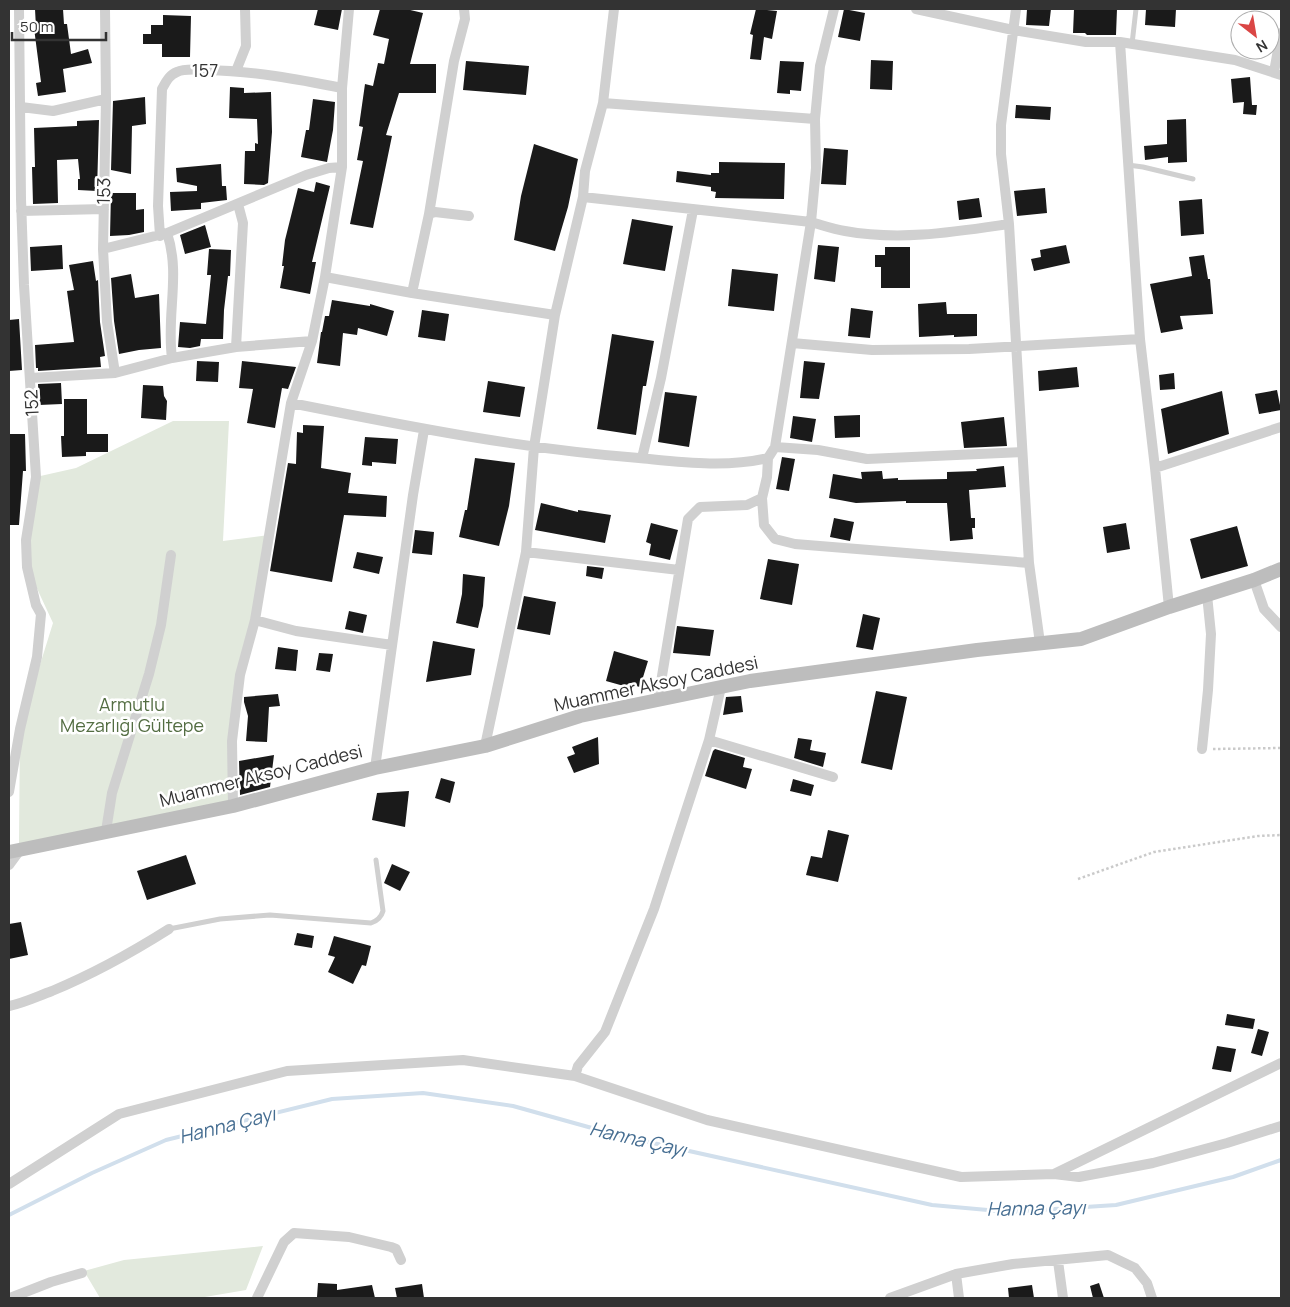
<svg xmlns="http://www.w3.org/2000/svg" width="1290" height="1307" viewBox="0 0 1290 1307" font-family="Manrope,sans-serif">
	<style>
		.green { fill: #e2e9dd }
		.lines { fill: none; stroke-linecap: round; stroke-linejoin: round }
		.stream { stroke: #d1dfec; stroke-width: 4 }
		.building { fill: #1a1a1a }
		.path { stroke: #cacaca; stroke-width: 2.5; stroke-dasharray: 2.5 2.5; stroke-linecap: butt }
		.lane { stroke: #d0d0d0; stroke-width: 5 }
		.street { stroke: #d0d0d0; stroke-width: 10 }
		.secondary { stroke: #bdbdbd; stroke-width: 14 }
		.labels { text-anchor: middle; stroke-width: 5; stroke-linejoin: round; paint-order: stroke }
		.street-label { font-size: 18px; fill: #333; stroke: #fff }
		.park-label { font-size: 18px; fill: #536d42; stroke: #fff }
		.water-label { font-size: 19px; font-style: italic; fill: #456d91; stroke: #fff }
	</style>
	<rect width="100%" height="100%" fill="#fff"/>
	<!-- green -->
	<path class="green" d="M173,421H229L223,541L269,535L240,675L233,806L19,846L20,729L53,623L27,567L36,477L76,468Z
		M263,1246L246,1290L199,1298H100L84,1271L124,1260Z"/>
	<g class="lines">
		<!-- stream -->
		<path class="stream" d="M9,1215L92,1173L166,1140L332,1099L423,1093L513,1106L617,1135L932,1205L1010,1212L1116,1205L1233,1177L1281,1160"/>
	</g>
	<!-- building -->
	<path class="building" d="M35,9H63L64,24H67L71,54L88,49L92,63L63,69L66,92L38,96L36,83L41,82L34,28H36Z
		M318,9H342L338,30L314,25Z
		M380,9H406L423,13L410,64H436V93H399L386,135L392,136L373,228L350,224L363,161L357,160L363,127L359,126L365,84L373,86L378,63L384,64L389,39L373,35Z
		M756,9L777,11L772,39L764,37L761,60L750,59L753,35L750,34Z
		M844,9L865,13L860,41L838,37Z
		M1027,9H1051L1049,26L1026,25Z
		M1074,9H1117L1116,35H1087L1085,33H1073Z
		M1146,9H1176L1175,27L1145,25Z
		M163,15L191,16L190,57H162V44H143V34H151V25H163Z
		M871,60L893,61L892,90L870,89Z
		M466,61L529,66L526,95L463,90Z
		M780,61L804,62L801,91L790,90V94L777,93Z
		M1250,77L1252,105H1257L1256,115L1243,114L1244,102L1233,103L1231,79Z
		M230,87L244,88V93L271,92L272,132L268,183L264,185L244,184L245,151H255V143L258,144L257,119L229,118Z
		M145,97L146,124L132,126L131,174L111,170L113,101Z
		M313,99L335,102L333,130L327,162L301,157L306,130H309Z
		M1016,105L1051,107L1050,120L1015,118Z
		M1186,119L1187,162L1168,163V157L1145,160L1144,146L1167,144V120Z
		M99,120L97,191L78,190V179H80L78,159L57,160L58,203L33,204L32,167H35L34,128L77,126V121Z
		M534,144L578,159L568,207L555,251L514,240L521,196Z
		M824,148L848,150L846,185L821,184Z
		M719,162L785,163L784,199L715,198L716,192L711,191V187L676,182L677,171L711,175V173H719Z
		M221,164L222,186H226L227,200L201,203V209L171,211L170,192L197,191V186L177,182L176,168Z
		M316,182L330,186L312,262H316L310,294L280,288L284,266H282L285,240L298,188L314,192Z
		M1045,188L1047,213L1017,216L1014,191Z
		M111,193H136V210L144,209V232L129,235L110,236Z
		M979,198L982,217L959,220L957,201Z
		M1202,199L1204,234L1181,236L1179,201Z
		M632,219L673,226L665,271L623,264Z
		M205,225L211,247L185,254L180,235Z
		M62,245L63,269L31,271L30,247Z
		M818,245L839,247L835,282L814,279Z
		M1066,245L1070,263L1034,271L1031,259L1041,257L1040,250Z
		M885,247H910V288H881V267H875V255H885Z
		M209,249L231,250L230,276H228L224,310L223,339H201L200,346L190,348L178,347L180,322L206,324L211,275H207Z
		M1204,255L1208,279H1210L1213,314L1180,316L1183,329L1161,333L1150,284L1192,276L1189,257Z
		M93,261L96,281L98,280L100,322L105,356L100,357L101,367L38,371V368H36L35,345L74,342L67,291L74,290L69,265Z
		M732,269L778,274L774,311L728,306Z
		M131,274L135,298L159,294L161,348L139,350L119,354L114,321L111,278Z
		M332,300L370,306V304L394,311L387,336L358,328L357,335L343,333L340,366L317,363L321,332H322L325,316H329Z
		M946,302L947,314H977V336L954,337V335L919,337L918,304Z
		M851,308L873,311L870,338L848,336Z
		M422,310L449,314L445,341L418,337Z
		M19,319L22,370L9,371V320Z
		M612,334L654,341L646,386H643L636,435L597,429Z
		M197,361L219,362L218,382L196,381Z
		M242,361L296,367L288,389L282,388L275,428L247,423L253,389L239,388Z
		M804,361L825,363L819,399L800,398Z
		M1077,367L1079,387L1039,391L1038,371Z
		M1174,373L1175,389L1160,390L1159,375Z
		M488,381L525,387L520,417L483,412Z
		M61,383L62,404L39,405L38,384Z
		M143,385L163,386L164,396L167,401L166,420L141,418Z
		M1277,390L1281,410L1259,414L1255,394Z
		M1222,391L1229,434L1168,454L1161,409Z
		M665,392L697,396L689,447L658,442Z
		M64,399H87V434H108V452H86V456L62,457L61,436H64Z
		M860,415V437L835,438L834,416Z
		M793,416L816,419L812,442L790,438Z
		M1004,417L1007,446L964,448L961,422Z
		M303,425L324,426L321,468L351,473L348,493L387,496L386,517L344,515L332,582L270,571L288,463L296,464L297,432L303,433Z
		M9,434H25L26,471H23L19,525H9Z
		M365,437L398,439L396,464L372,462V466L362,465Z
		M782,457L795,459L789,491L776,489Z
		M475,458L515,463L509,506L499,546L459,537L465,510H467Z
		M1004,466L1006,487L969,490L971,518H975V528H972L973,539L950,541L947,503H906V501L856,503L829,498L833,474L862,479L861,472L882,471L883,479L898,478V480L947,479V472L977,471L976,469Z
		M541,503L578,512V510L611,515L605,543L535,530Z
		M834,518L854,522L850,541L830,537Z
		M651,523L678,530L670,560L649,555L651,544L646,542Z
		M1126,523L1130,549L1107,553L1103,527Z
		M1237,526L1248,566L1201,579L1190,539Z
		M415,530L434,532L432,555L412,553Z
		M357,552L383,557L379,574L353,568Z
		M768,559L799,564L792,605L760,599Z
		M587,566L604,568L602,579L586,576Z
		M463,574L485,577L483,606L478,628L456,623L462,594Z
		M524,596L556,602L550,635L517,629Z
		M349,611L367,615L363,633L345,629Z
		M863,614L880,618L873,650L856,647Z
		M677,626L714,630L710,656L673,653Z
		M433,641L475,649L471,675L426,682Z
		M278,647L298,650L296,671L275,669Z
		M614,651L648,661L640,687L632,685L631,688L606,681Z
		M319,653L333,654L330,672L316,670Z
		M876,691L907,697L892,770L861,763Z
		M278,694L280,706L269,707L267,742L246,741L248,716L244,702V697Z
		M741,696L743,712L723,715L726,697Z
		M598,737L599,764L574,773L567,757L575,754L572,747Z
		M798,738L812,740L810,750L826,753L823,767L794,758Z
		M715,749L745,758L743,767L752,769L746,789L705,776L713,751Z
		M274,755L270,787L240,795L239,761Z
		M441,778L455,782L450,803L435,798Z
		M793,779L814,785L811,796L790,791Z
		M409,791L405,827L372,820L377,793Z
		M828,830L849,835L838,882L806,875L811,856L822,858Z
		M186,855L196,884L147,900L137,871Z
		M392,864L410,872L400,891L384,883Z
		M21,922L28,955L9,959V924Z
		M297,933L314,936L312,948L294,945Z
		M334,936L371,946L366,966L362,965L353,984L328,972L335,957L328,955Z
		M1227,1014L1255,1019L1253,1029L1225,1025Z
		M1258,1029L1269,1032L1262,1056L1251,1053Z
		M1217,1046L1236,1049L1231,1072L1212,1069Z
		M318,1283L337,1284V1290L372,1285L375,1298L317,1297Z
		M1099,1283L1104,1298H1093L1090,1286Z
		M422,1284L424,1298H397L395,1288Z
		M1032,1285L1034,1298H1009L1008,1288Z"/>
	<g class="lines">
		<!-- path -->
		<path class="path" d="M1213,749L1281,748
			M1078,879L1154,852L1258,836L1281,835"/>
		<!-- lane -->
		<path class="lane" d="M1132,44L1136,9
			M1128,165L1143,167L1193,179
			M169,929L220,919L270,915L371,923C377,921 381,918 383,911L376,860"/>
		<!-- street -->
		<path class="street" d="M105,9L106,99L103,249L107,322L115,373
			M916,9L1013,30L1086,42H1120L1235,60L1281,75
			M1016,9L1001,125V154L1009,224L1029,563L1040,643
			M1120,42L1140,339L1155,468L1169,607
			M236,71L246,46L245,9
			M1274,72L1281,33
			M603,103L815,119
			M21,107L53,111L106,99
			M583,197L811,222C822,225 833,229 845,231C900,241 954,232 1009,224
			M21,211L104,209
			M429,214L454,61L465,19L464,9
			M167,233C181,274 166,316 172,358
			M160,236L158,206L162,89C166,82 169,75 177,72C185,68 198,70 207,70C253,71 297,79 342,88
			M103,249L167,233L306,175L329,168L342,167
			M325,277L412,293L555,315
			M412,293L429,214L435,212L469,216
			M792,343L872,350L969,349L1140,339
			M236,347L243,223L238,204
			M30,378L115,373L172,358L236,347L312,341
			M291,403C406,426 522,449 639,458C681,462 726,468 768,458
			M775,447L818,450L867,459L1022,452
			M642,458L661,378L693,210
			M1155,468L1281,427
			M762,498L764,525L775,539L795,544L1029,563
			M526,552L679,570
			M1254,580L1264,609L1281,627
			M255,620L296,631L392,645
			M658,700L688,519L700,507L747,505L762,498L767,477L768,458L775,447L811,222L816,168L815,119L820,66L834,9
			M709,740L833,777
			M485,746L526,552L534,447L555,315L583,197L585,171L603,103L614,9
			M1202,749L1208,690L1211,634L1207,595
			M375,768L413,495L424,430
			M9,792L20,729L37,657L41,614L36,605L27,567L26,540L36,477L24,285L21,199L19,9
			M233,806L232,741L240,675L255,620L291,403L312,341L325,277L342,167V88L349,9
			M106,831L112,793L149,674L161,625L171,555
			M9,865L20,850
			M9,1006C24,1003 38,996 52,991C93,974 131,953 169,929
			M575,1076L578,1066L605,1032L654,909L709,740L721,687
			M1054,1174L1281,1063
			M9,1184L119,1114L287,1071L463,1060L575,1076L707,1120L961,1177L1054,1174L1079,1177L1153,1163L1227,1143L1281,1126
			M1058,1261L1063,1298
			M956,1274L959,1298
			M10,1298L51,1282L82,1273
			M257,1298L284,1242L294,1233L349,1237L391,1247L396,1249L401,1260
			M890,1298L956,1274L1013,1264L1108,1255L1135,1268L1147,1283L1152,1298"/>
		<!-- secondary -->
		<path class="secondary" d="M9,852L233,806L375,768L485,746L580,716L750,681L977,650L1081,639L1169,607L1254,580L1281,569"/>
	</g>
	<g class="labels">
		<!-- street labels -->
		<g class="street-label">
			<text x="205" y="77">157</text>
			<text transform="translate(104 191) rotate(-89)" y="6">153</text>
			<text transform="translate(32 403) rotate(-93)" y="6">152</text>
			<text transform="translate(656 684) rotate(-12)" y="6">Muammer Aksoy Caddesi</text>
			<text transform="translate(261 776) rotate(-14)" y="6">Muammer Aksoy Caddesi</text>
		</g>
		<!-- park labels -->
		<g class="park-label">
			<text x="132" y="711">Armutlu<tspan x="132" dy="21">Mezarlığı Gültepe</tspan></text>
		</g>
		<!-- water labels -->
		<g class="water-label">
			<text transform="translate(227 1125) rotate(-14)" y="7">Hanna Çayı</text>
			<text transform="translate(638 1139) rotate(13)" y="7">Hanna Çayı</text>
			<text transform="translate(1036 1208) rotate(-1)" y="7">Hanna Çayı</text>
		</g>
	</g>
	<!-- border -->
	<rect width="1290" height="1307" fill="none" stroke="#333333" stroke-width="20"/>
	<!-- north arrow -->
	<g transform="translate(1255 35) rotate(149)"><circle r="24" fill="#ffffff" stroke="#adadad"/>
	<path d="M0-4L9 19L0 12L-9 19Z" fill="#da4645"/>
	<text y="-8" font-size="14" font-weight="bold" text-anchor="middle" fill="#333333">N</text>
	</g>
	<!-- scale -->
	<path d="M12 32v8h94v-8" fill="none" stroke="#333333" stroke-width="2.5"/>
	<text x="20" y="32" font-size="15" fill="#333333" stroke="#ffffff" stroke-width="4" paint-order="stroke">50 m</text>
</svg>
